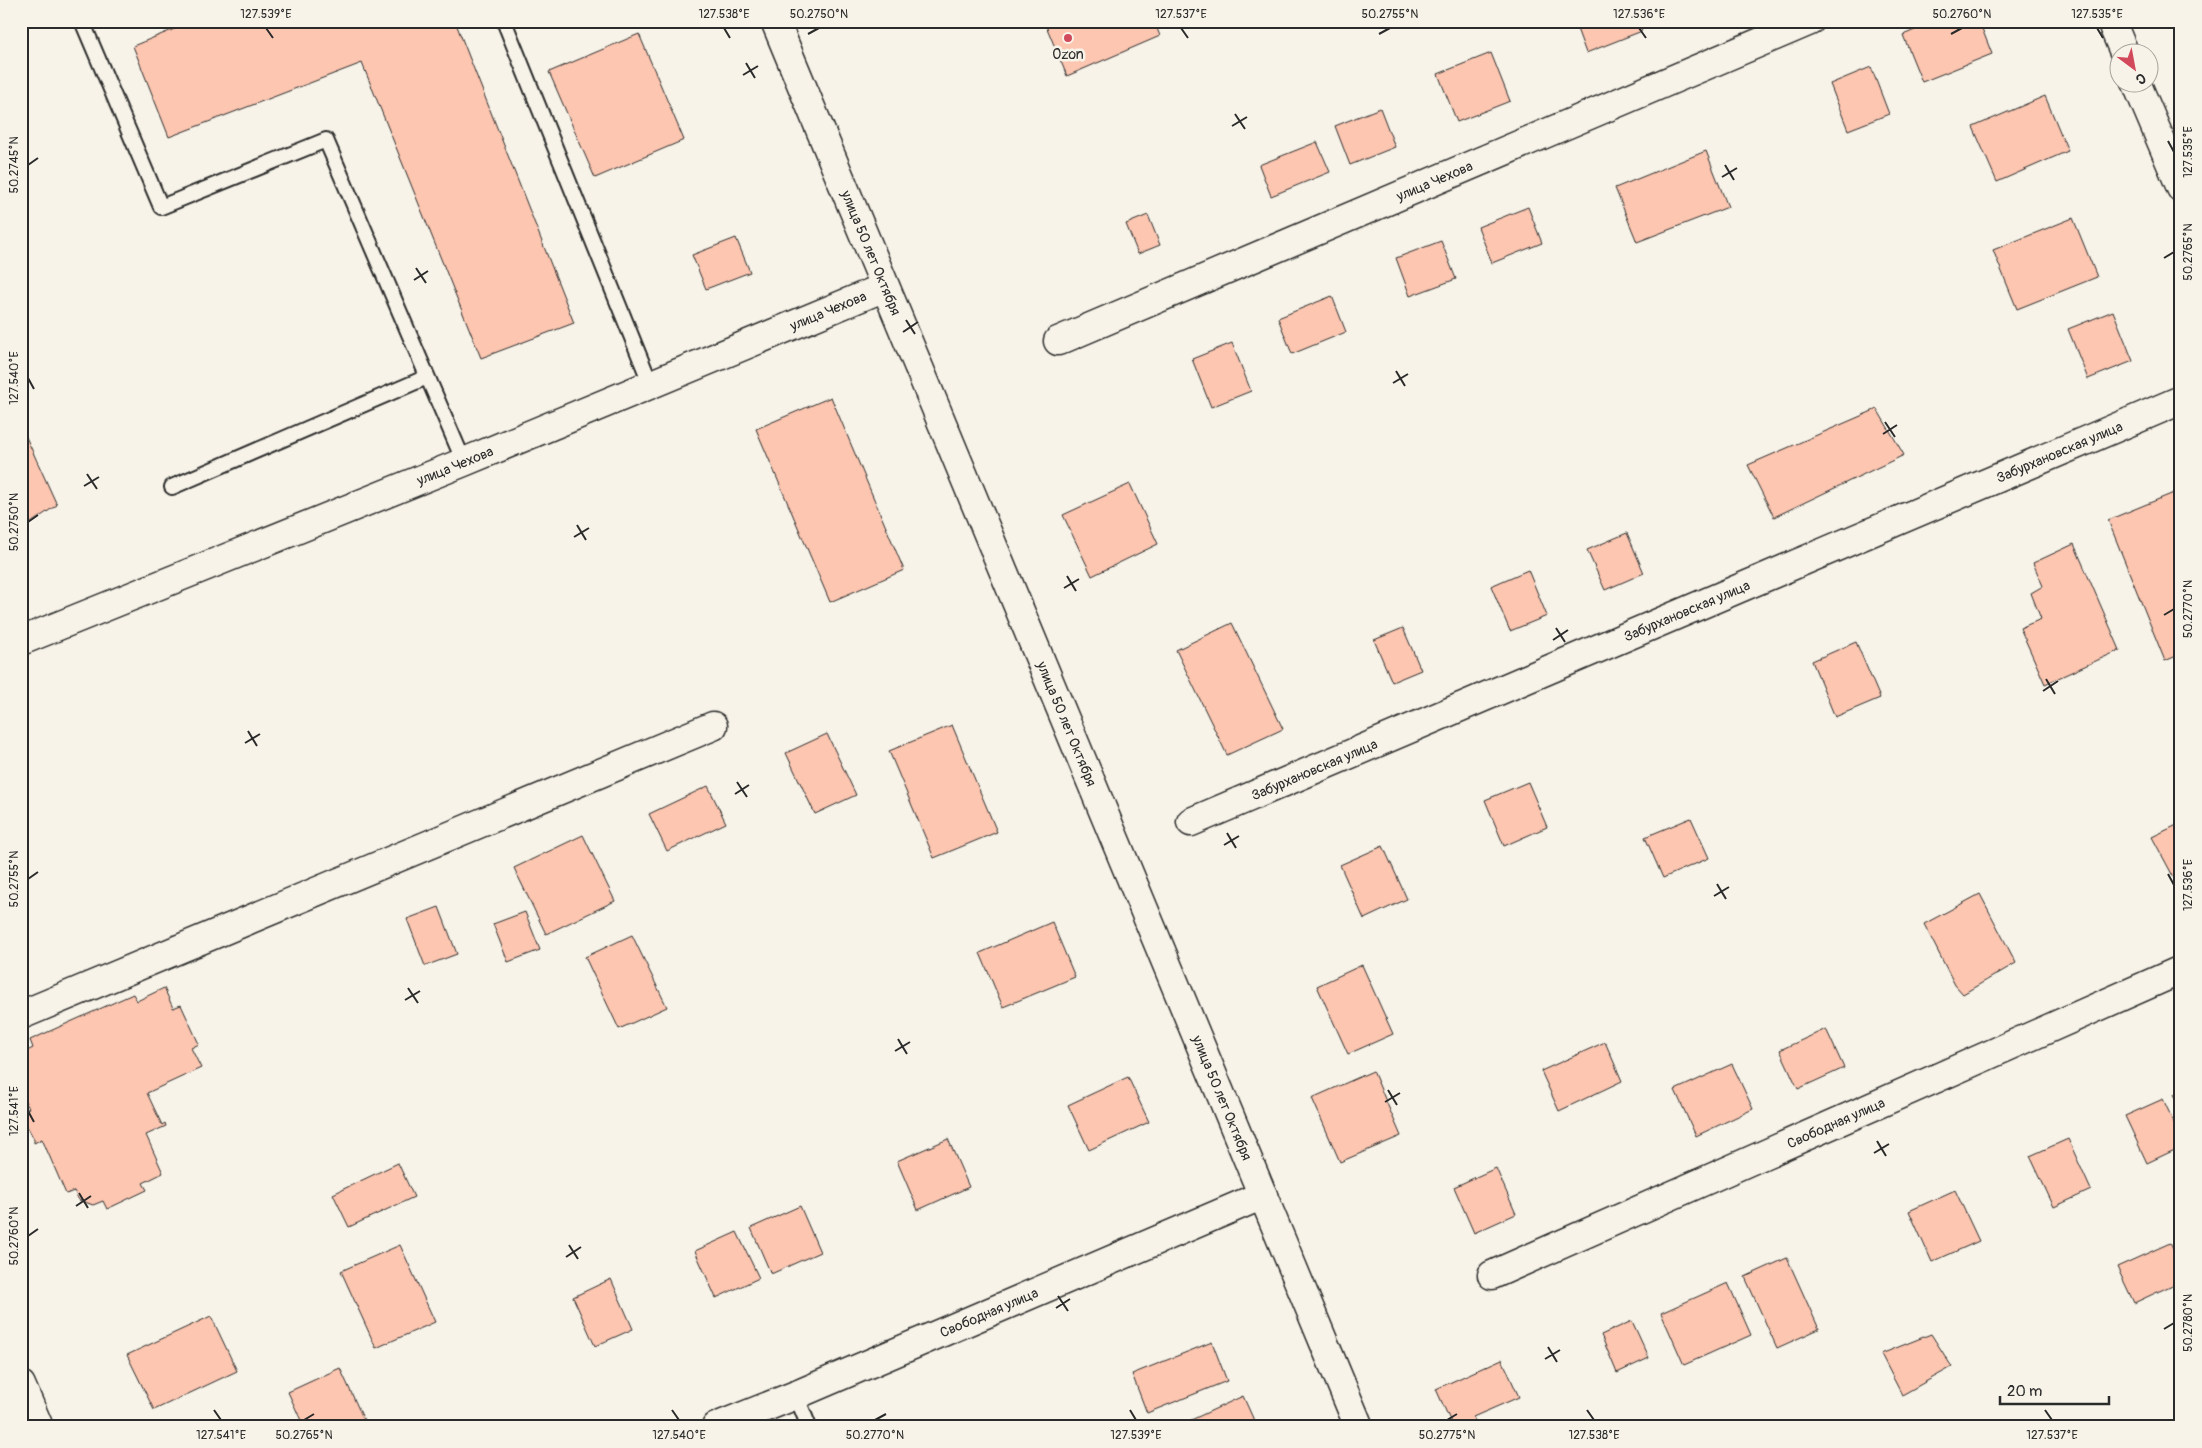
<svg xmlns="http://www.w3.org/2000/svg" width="2202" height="1448" viewBox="0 0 2202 1448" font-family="Pangolin,sans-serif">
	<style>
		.building { fill: #fdc6b1; stroke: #2b2b2b }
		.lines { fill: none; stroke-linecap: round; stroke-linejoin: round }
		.service-casing { stroke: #2b2b2b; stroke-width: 18 }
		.minor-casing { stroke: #2b2b2b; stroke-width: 31 }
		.tertiary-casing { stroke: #2b2b2b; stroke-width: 31 }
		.secondary-casing { stroke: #2b2b2b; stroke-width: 31 }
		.service { stroke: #f7f3e8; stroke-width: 14 }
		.minor { stroke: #f7f3e8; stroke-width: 28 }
		.tertiary { stroke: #f7f3e8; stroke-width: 28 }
		.secondary { stroke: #f7f3e8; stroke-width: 28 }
		.ticks { fill: none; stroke: #2b2b2b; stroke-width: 2 }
		.poi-dot { fill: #d1495b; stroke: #f7f3e8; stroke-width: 2 }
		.labels { text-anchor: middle; stroke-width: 5; stroke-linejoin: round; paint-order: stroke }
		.poi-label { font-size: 14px; fill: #2b2b2b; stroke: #f7f3e8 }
		.street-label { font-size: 14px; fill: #2b2b2b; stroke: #f7f3e8 }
		.neatline { fill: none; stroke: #2b2b2b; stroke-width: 2 }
		.ticks-label { font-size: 12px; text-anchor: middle; fill: #2b2b2b }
	</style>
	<rect width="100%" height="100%" fill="#f7f3e8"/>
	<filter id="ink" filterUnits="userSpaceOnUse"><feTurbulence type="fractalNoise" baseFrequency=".02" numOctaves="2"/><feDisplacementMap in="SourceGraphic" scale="10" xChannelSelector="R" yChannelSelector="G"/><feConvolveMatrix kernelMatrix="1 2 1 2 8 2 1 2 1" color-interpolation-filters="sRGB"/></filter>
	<g filter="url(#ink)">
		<!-- building -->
		<path class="building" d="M194,21H455L574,323L481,358L362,63L169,137L133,46Z
			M1044,21H1154L1160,36L1067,76Z
			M1587,21H1639L1642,31L1586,53L1576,26Z
			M1936,21H1979L1992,54L1922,82L1903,35Z
			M639,34L684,140L595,178L549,72Z
			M1491,53L1510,101L1457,122L1438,74Z
			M1871,67L1889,114L1848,130L1830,84Z
			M2045,96L2068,151L1997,182L1973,127Z
			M1380,108L1395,147L1350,165L1335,126Z
			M1317,142L1330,172L1271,196L1259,165Z
			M1706,151L1728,207L1637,242L1615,188Z
			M1528,207L1542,243L1492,263L1478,227Z
			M1148,215L1160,245L1138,254L1126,224Z
			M2073,218L2097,277L2017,309L1993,250Z
			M736,238L750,272L706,289L692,255Z
			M1441,241L1456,279L1410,296L1396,258Z
			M1332,296L1346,332L1292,354L1278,318Z
			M2113,311L2133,361L2088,379L2068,329Z
			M1232,343L1251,391L1211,407L1192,359Z
			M831,397L904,570L830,602L756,429Z
			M1877,409L1904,455L1774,517L1748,465Z
			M21,426L57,505L22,529L25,544L21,545Z
			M1130,484L1158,544L1092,576L1063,515Z
			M2181,490V654L2165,661L2108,520Z
			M1627,533L1644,573L1605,590L1587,550Z
			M2074,544L2120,650L2045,684L2020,628L2041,619L2031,593L2043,586L2033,563Z
			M1528,570L1547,616L1510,631L1491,586Z
			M1232,623L1283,729L1227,755L1176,650Z
			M1403,628L1421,670L1392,682L1374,640Z
			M1856,642L1880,698L1835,717L1812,661Z
			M952,725L997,832L934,858L889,751Z
			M827,734L856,795L815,814L786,753Z
			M1528,782L1547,827L1504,846L1485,800Z
			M708,786L726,823L667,851L649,814Z
			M1691,818L1709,858L1663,878L1645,837Z
			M2181,823V891L2152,837Z
			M583,835L615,901L546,934L514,868Z
			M1383,846L1407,899L1364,919L1340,865Z
			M1980,894L2016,963L1963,994L1955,985L1924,924Z
			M439,907L457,954L425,966L407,919Z
			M525,912L540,950L508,962L493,924Z
			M1052,922L1075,977L1003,1007L980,953Z
			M632,935L667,1007L619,1029L585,957Z
			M1362,965L1393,1034L1348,1054L1317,986Z
			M164,988L173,1008L181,1005L199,1044L191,1048L201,1068L147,1093L162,1125L165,1123L166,1126L146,1135L163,1173L143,1183L147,1190L107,1209L103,1201L93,1205L79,1200L74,1191L66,1194L42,1139L34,1143V1139L21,1115V1112L29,1108L21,1094V1058L23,1053L33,1048L30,1040L133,994L137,1001Z
			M1826,1029L1844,1068L1798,1089L1780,1050Z
			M1605,1042L1622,1081L1559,1111L1541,1071Z
			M1732,1064L1753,1109L1696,1136L1675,1090Z
			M1373,1071L1401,1136L1340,1162L1312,1098Z
			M1128,1077L1149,1122L1089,1150L1068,1105Z
			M2181,1091V1108L2174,1094Z
			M2163,1099L2181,1138V1147L2147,1163L2125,1116Z
			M948,1139L969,1187L918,1210L897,1161Z
			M2068,1139L2091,1190L2054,1207L2030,1156Z
			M398,1163L414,1197L349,1227L333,1194Z
			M1496,1168L1516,1214L1474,1233L1454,1187Z
			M1955,1190L1979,1241L1932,1262L1909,1211Z
			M800,1206L820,1252L771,1274L751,1228Z
			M737,1232L759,1278L716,1298L695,1251Z
			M2170,1243L2181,1266V1281L2134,1303L2117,1267Z
			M400,1245L435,1322L376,1348L341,1271Z
			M1787,1258L1819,1329L1777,1348L1745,1277Z
			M611,1279L633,1329L595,1346L573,1297Z
			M1728,1283L1751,1335L1684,1365L1661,1313Z
			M211,1316L237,1371L154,1410L127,1355Z
			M1632,1321L1649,1358L1617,1373L1601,1335Z
			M1931,1334L1952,1367L1902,1395L1881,1354Z
			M1212,1342L1227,1381L1147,1413L1132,1374Z
			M1502,1359L1519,1397L1473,1417L1478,1427H1453L1436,1389Z
			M340,1368L367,1427H304L288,1392Z
			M1243,1396L1257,1427H1176Z"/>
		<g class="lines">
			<!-- service casing -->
			<g class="service-casing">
				<path id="service" d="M82,21L161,207L326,140L464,462
					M504,21L651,385
					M172,487L427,377
					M796,1395L809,1427"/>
			</g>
			<!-- minor casing -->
			<g class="minor-casing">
				<g id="minor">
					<path d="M2111,21L2124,52"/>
					<path d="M2136,82L2181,188"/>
					<path id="s1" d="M1058,341L1810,21"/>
					<path id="s2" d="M21,641L464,462L885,287"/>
					<path id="s3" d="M1191,822L2181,400"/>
					<path d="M21,1015L713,726"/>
					<path id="s4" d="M1492,1275L2181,970"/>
					<path id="s5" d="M716,1427L796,1395L1263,1195"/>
				</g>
			</g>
			<!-- tertiary casing -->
			<g class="tertiary-casing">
				<path id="tertiary" d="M21,1385L39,1427"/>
			</g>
			<!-- secondary casing -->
			<g class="secondary-casing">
				<g id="secondary">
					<path id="s6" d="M775,21L1359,1427"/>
				</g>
			</g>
			<!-- service -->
			<use href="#service" class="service"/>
			<!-- minor -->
			<use href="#minor" class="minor"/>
			<!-- tertiary -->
			<use href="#tertiary" class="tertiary"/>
			<!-- secondary -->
			<use href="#secondary" class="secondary"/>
		</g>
	</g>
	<!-- ticks -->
	<path class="ticks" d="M266,28L273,38M724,28L730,38M1181,28L1188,38M1639,28L1646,38M2097,28L2103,38M808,34L819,28M1379,34L1390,28M1951,34L1962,28M746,63L755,78M743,75L758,66M1235,114L1245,129M1232,126L1247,117M2168,141L2174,152M28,165L38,158M1725,165L1734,180M1722,177L1737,168M2164,258L2174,252M416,268L426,283M414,280L428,271M906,320L915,334M903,332L918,322M1396,371L1405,386M28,378L34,389M1393,383L1408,374M1885,422L1895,437M1883,434L1897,425M87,474L97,489M84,486L99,477M28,522L38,515M577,525L586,540M574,537L589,528M1067,576L1076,591M1064,588L1079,579M2164,615L2174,609M1556,628L1565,642M1553,640L1568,630M2046,679L2055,694M2043,691L2058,681M248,731L257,746M245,743L260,734M737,782L747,797M735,794L749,785M1227,833L1236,848M1224,845L1239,836M2168,874L2174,885M28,879L38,872M1717,884L1726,899M1714,896L1729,887M408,988L418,1003M405,1000L420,991M898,1039L907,1054M895,1051L910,1042M1388,1090L1397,1105M1385,1102L1400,1093M28,1111L34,1122M1877,1141L1886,1156M1874,1153L1889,1144M79,1193L88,1208M76,1206L91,1196M28,1236L38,1229M569,1245L578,1259M566,1257L581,1247M1058,1296L1068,1311M1056,1308L1070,1299M2164,1329L2174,1323M1548,1347L1557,1362M1545,1359L1560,1350M214,1410L221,1420M672,1410L679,1420M1130,1410L1136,1420M1587,1410L1594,1420M2045,1410L2052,1420M304,1420L314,1414M875,1420L886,1414M1447,1420L1457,1414"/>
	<!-- markers -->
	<circle class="poi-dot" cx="1068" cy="38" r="5"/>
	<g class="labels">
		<!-- poi labels -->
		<g class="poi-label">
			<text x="1068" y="59">Ozon</text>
		</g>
		<!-- street labels -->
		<g class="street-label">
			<text dy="5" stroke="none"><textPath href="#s1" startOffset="409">улица Чехова</textPath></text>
			<text dy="5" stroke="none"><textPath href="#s6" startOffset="251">улица 50 лет Октября</textPath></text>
			<text dy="5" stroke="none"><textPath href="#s2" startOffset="872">улица Чехова</textPath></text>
			<text dy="5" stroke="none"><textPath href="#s3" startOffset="944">Забурхановская улица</textPath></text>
			<text dy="5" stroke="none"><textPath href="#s2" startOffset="468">улица Чехова</textPath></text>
			<text dy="5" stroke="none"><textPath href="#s3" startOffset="539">Забурхановская улица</textPath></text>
			<text dy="5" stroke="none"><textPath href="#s6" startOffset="761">улица 50 лет Октября</textPath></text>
			<text dy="5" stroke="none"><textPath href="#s3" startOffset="134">Забурхановская улица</textPath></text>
			<text dy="5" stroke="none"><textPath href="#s6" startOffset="1166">улица 50 лет Октября</textPath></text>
			<text dy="5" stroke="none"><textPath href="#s4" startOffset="376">Свободная улица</textPath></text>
			<text dy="5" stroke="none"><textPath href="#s5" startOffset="296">Свободная улица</textPath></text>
		</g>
	</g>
	<!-- margin -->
	<rect width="2202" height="1448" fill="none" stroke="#f7f3e8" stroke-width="55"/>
	<!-- north arrow -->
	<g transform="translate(2134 68) rotate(148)"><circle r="24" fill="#f7f3e8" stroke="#a5a39c"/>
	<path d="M0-4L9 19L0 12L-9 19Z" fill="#d1495b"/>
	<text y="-8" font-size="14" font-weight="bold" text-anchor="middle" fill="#2b2b2b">С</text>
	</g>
	<!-- scale -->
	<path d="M2000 1396v8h109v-8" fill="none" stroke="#2b2b2b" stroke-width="2.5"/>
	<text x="2007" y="1396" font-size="15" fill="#2b2b2b" stroke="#f7f3e8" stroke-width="4" paint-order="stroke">20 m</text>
	<rect x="28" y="28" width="2146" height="1392" class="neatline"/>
	<g class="ticks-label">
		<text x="266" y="18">127.539°E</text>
		<text x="724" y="18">127.538°E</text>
		<text x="819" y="18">50.2750°N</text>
		<text x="1181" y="18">127.537°E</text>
		<text x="1390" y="18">50.2755°N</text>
		<text x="1639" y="18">127.536°E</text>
		<text x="1962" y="18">50.2760°N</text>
		<text x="2097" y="18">127.535°E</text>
		<text transform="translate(2188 152) rotate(-90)" y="4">127.535°E</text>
		<text transform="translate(14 165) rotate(-90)" y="4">50.2745°N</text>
		<text transform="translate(2188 252) rotate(-90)" y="4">50.2765°N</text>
		<text transform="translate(14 378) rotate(-90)" y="4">127.540°E</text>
		<text transform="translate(14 522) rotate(-90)" y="4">50.2750°N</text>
		<text transform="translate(2188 609) rotate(-90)" y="4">50.2770°N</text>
		<text transform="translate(14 879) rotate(-90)" y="4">50.2755°N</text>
		<text transform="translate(2188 885) rotate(-90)" y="4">127.536°E</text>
		<text transform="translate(14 1111) rotate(-90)" y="4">127.541°E</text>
		<text transform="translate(14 1236) rotate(-90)" y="4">50.2760°N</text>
		<text transform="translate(2188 1323) rotate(-90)" y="4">50.2780°N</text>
		<text x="221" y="1439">127.541°E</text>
		<text x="304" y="1439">50.2765°N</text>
		<text x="679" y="1439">127.540°E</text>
		<text x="875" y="1439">50.2770°N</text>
		<text x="1136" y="1439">127.539°E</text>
		<text x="1447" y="1439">50.2775°N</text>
		<text x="1594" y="1439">127.538°E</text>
		<text x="2052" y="1439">127.537°E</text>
	</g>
</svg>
